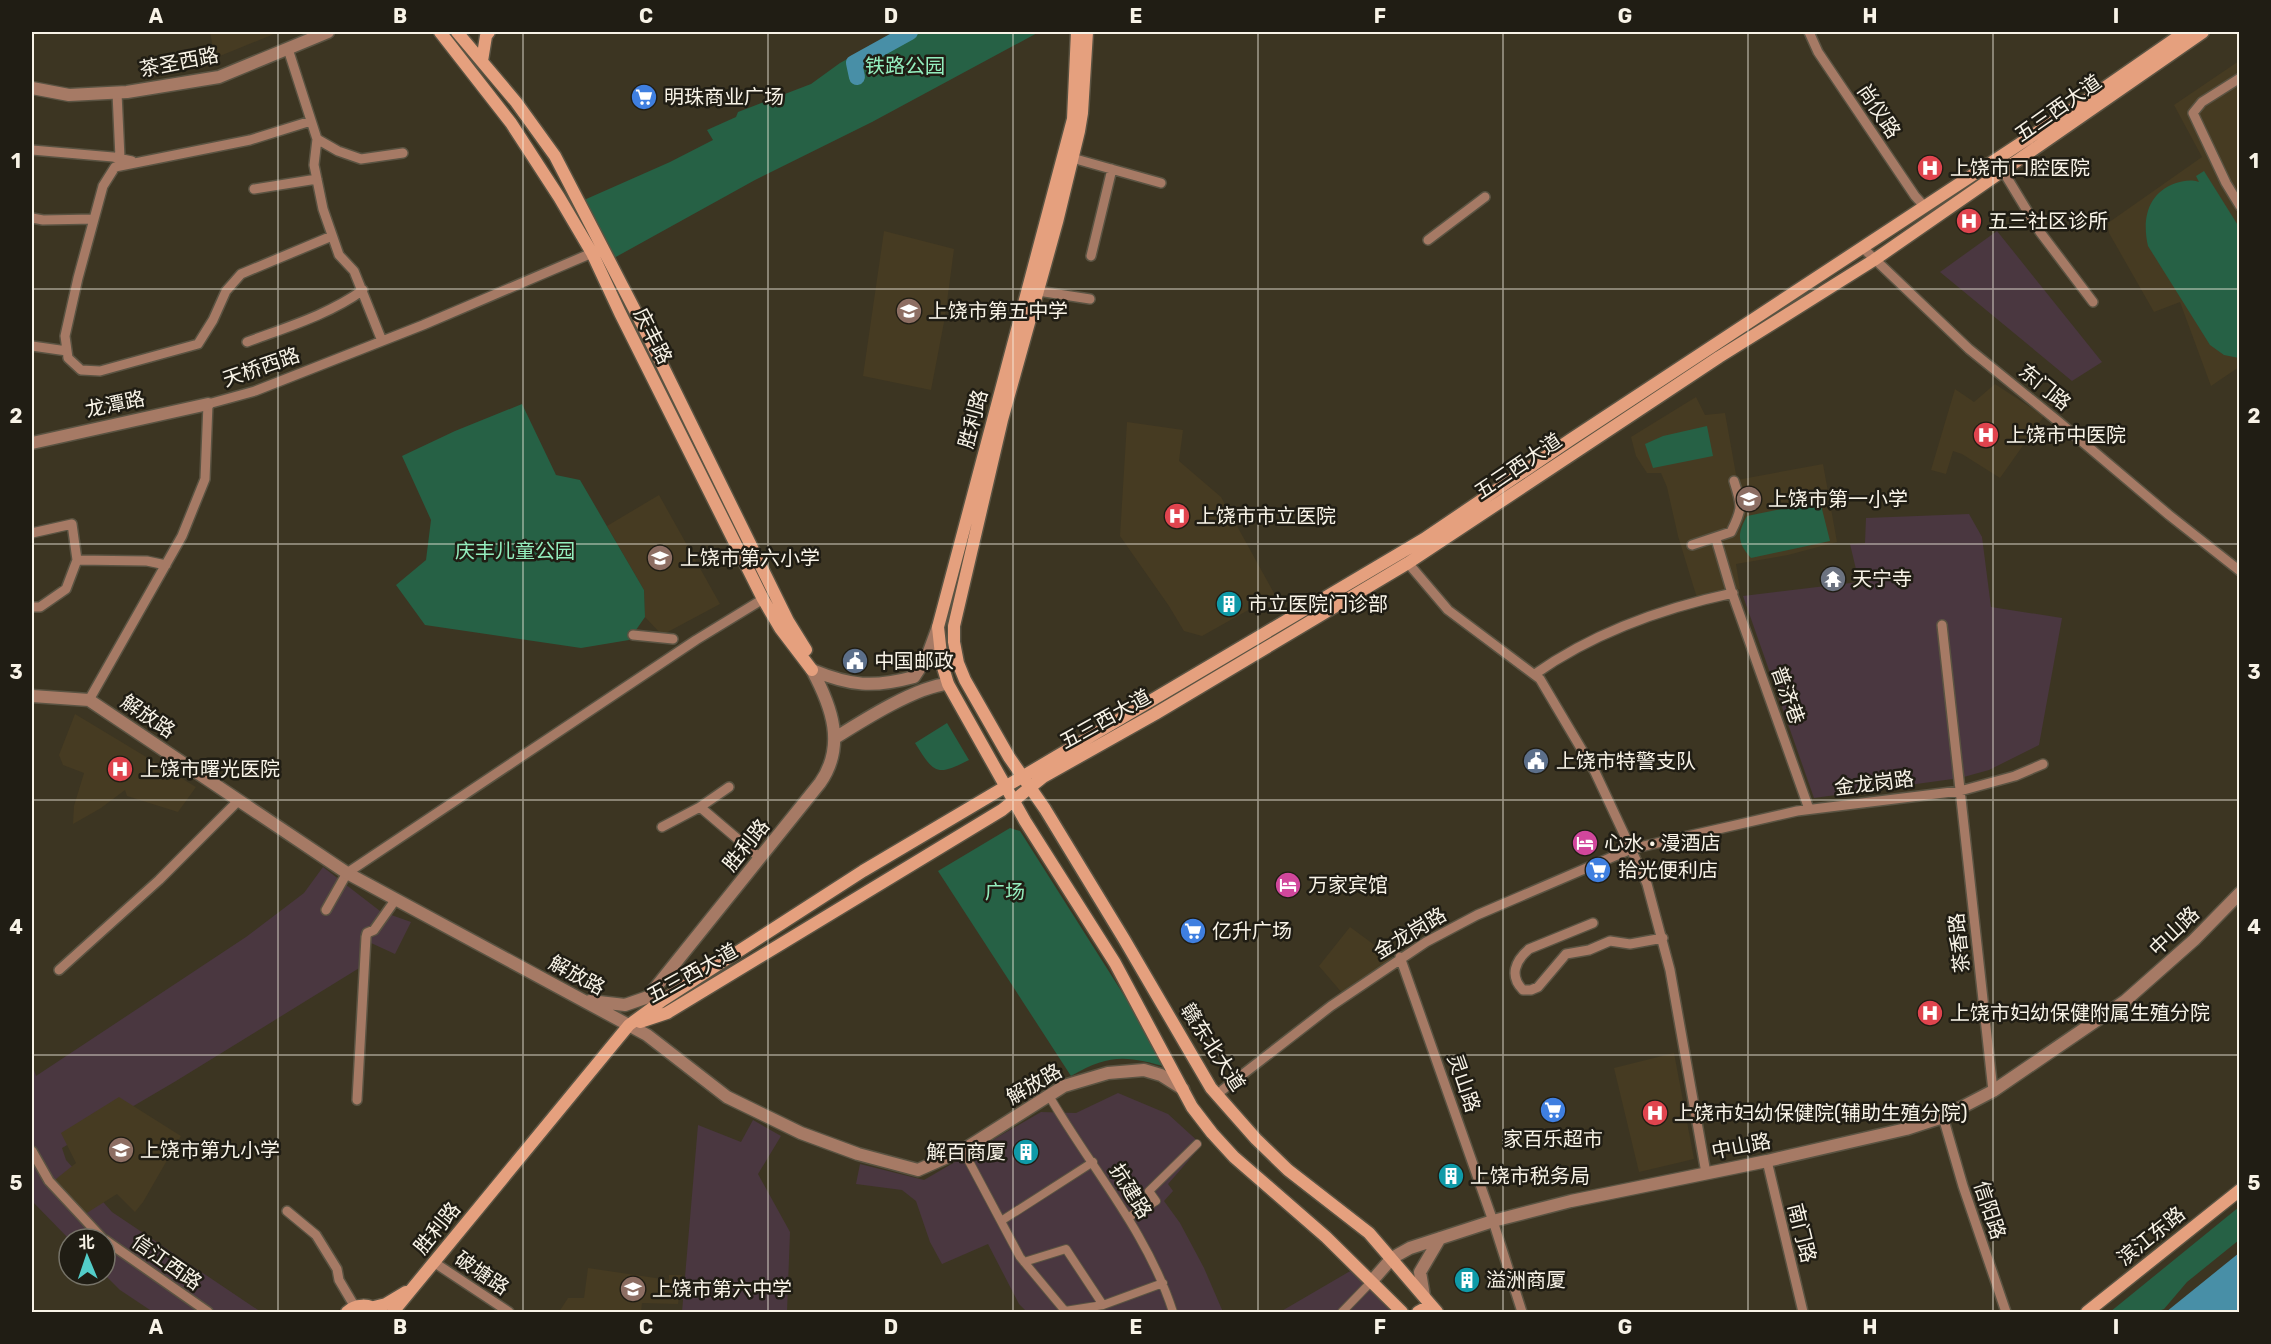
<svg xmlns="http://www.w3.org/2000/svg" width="2271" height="1344" viewBox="0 0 2271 1344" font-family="Rubik,'Noto Sans SC',sans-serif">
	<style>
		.commercial { fill: #4a3740 }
		.built { fill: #463b22 }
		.green { fill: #266145 }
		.water { fill: #488fa7 }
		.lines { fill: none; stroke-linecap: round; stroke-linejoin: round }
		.river { stroke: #488fa7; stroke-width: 16 }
		.pedestrian-casing { stroke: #5a5342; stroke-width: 10 }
		.minor-casing { stroke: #5a5342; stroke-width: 12 }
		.tertiary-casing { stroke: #5a5342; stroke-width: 15 }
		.secondary-casing { stroke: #5a5342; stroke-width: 15 }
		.pedestrian { stroke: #a67a65; stroke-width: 8 }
		.minor { stroke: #a67a65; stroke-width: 9 }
		.tertiary { stroke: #a67a65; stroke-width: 12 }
		.secondary { stroke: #e5a07e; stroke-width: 12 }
		.grid { fill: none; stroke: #f8f3e7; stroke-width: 1.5; stroke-opacity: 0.55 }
		.labels { text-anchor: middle; stroke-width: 5; stroke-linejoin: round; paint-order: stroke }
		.street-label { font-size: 20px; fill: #f8f3e7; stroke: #201d14 }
		.park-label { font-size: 20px; fill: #94eebe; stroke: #201d14 }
		.poi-label { font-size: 20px; fill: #f8f3e7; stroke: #201d14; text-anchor: start }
		.neatline { fill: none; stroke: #f8f3e7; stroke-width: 2 }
		.grid-label { font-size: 20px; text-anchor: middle; font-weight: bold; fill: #f8f3e7 }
	</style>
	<rect width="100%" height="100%" fill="#3c3522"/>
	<!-- commercial -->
	<path class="commercial" d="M1997,231L2102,362L2072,381L1940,272Z
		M1969,514L1982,537L1991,607L2062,618L2039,745L1989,770L1960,778L1814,798L1743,596L1859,582L1850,544L1865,543L1866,518Z
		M323,867L380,911L411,922L395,954L371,943L369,962L176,1081L62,1148L66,1160L112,1212L261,1312H153L120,1290L105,1275V1239H69L32,1201V1064L36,1076L246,937L304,893Z
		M1118,1093L1168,1114L1202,1145L1168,1184L1173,1191L1164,1201L1180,1223L1204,1268L1223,1312H1027L1019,1304L988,1244L942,1264L930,1242L916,1201L902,1190L856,1184L860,1164L924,1180L1041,1112L1076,1113Z
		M753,1120L781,1136L758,1174L790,1232L787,1312H682L698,1125L741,1142Z
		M1352,1270L1390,1310L1388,1312H1280Z"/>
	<!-- built -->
	<path class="built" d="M210,32H279L215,58Z
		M2239,61V367L2211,386L2180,302L2154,312L2109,233L2108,223L2202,157L2174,105Z
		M884,231L954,249L945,317L931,390L863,376Z
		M1995,384L2044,416L2000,478L1962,454L1953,451L1946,474L1931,470L1955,389L1974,402Z
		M1696,397L1705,415L1725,413L1737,480L1823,464L1837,542L1788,555L1736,564L1740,589L1697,598L1678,536L1667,487L1661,473H1647L1636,456L1631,437Z
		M1127,422L1183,430L1179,461L1221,497L1275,595L1202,636L1184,631L1169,606L1120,536Z
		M659,495L720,604L662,635L645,617L644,590L607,526Z
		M75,714L196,787L178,812L127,796L125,790L101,808L73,824L74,806L84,773L63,765L59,755Z
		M1350,927L1392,958L1343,994L1319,966Z
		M1674,1053L1694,1159L1639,1172L1614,1068Z
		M119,1097L181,1136L143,1202L135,1212L117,1194L82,1216L51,1183L76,1163L61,1133Z
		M588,1268L669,1280V1275H682L678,1304L642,1303L641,1312H559L568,1298H584Z"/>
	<!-- green -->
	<path class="green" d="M896,32H1039L872,122L755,180L614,258L584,200L670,162L713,140L707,130L736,117L738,112L811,84L840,63Z
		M2204,171L2239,227V358L2224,355L2210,345L2148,246C2142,220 2147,193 2176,183C2184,181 2190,179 2199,182L2196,176Z
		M522,404L556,475L580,480L644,590L645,617L629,640L581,648L425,625L396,585L426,560L431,520L402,456L455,431Z
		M1707,426L1713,456L1653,468L1645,444L1663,436Z
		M1820,501L1830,541L1751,558C1737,542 1737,534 1747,516Z
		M947,723L969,760C936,777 934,773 915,743Z
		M1010,828L1020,831L1170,1068C1127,1056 1111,1053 1071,1076L938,871Z
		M2239,1207V1240L2187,1282L2164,1309L2156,1312H2110Z"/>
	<!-- water -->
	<path class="water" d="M2239,1253V1312H2166Z"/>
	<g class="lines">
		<!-- river -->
		<path class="river" d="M857,77L854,63L910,32"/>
		<!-- pedestrian casing -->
		<g class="pedestrian-casing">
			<path id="pedestrian" d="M1048,1094C1090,1167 1147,1231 1173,1312
				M963,1150L1020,1257L1065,1311L1103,1305L1163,1283
				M1129,1217L1156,1201L1149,1191L1197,1144
				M1001,1221L1093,1162
				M1024,1262L1066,1249L1103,1305
				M1342,1312L1371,1282"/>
		</g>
		<!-- minor casing -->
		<g class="minor-casing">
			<path id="minor" d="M1809,32L1818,52L1915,196L1925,207
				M288,49L317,139L314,165L323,209L339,255L354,271L382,341
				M2240,78L2202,102L2193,113L2226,183L2240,206
				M117,93L120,158
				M311,121L250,140L115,167L103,186L78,278L65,336L68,358L81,370L100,371L198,344L213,320L226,291L241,274L332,236
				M317,139L338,151L361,159L403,153
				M32,150L113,157L132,161
				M1072,158L1161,183
				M2003,171L2040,232L2093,302
				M254,189L317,179
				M32,218L43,220L94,219
				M1428,240L1485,197
				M1863,248L1969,349L2059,422L2169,515L2240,571
				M1091,256L1112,169
				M1038,291L1090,299
				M247,342C287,327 328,315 363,290
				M32,346L67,351
				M32,533L72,524L77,560
				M1716,539L1731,590L1809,809
				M1692,545L1731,532C1743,508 1742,506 1734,481
				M1408,563L1448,610L1540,679L1595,772L1631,849L1647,884L1670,970L1706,1173
				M32,607H40L66,589L77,560L147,561L166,565
				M1942,625L1993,1091
				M633,635L673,639
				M1535,674C1593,633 1663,608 1733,593
				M89,700L182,536L205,479L208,404L255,391L423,325L592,253
				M700,807L760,858
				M662,827L700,807L729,787
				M326,910L347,873L696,640L763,599
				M1593,923L1529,949C1515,961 1509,976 1523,990H1531L1538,987L1566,954L1589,950L1610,941L1630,944L1663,938
				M1400,957L1493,1221L1522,1312
				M59,970L159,880L239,800
				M1216,1095L1331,1006L1426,942L1477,915L1631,849L1797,811L1960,791L2015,776L2043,764
				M357,1100L366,937L367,933L374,930L396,899
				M1943,1117L1963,1186L2006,1312
				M32,1151L49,1181L103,1239
				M1767,1161L1803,1312
				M287,1211L316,1235L337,1269L339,1280L355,1307
				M105,1240L208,1312
				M435,1263L509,1312"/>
		</g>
		<!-- tertiary casing -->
		<g class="tertiary-casing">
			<path id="tertiary" d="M32,88L69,95L127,92L219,77L328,32
				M32,443L208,404
				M812,670C851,686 873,688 914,677L927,657L938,627
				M32,696L89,700L347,873L647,1035L727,1097L801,1133L858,1154L918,1170L963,1150L1064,1086L1108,1073L1144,1070L1161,1075L1183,1089
				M835,738C862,721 917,686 948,684
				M590,1001L625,1005L648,997L820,783C846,746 832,707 812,670
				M1371,1282L1392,1258L1410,1248L1493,1221L1571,1201L1767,1161L1906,1129L1943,1117L1993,1091L2125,1001L2194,940L2240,893
				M1424,1296L1420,1272L1440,1238"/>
		</g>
		<!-- secondary casing -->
		<g class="secondary-casing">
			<path id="secondary" d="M440,32L511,123L559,197L592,253L620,313L763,599L780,628L812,670
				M457,32L516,102L555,156L643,326L788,621L806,650
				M1077,32L1073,119L938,627L942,664L948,684L1025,821L1115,963L1192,1107L1212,1133L1234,1157L1326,1237L1402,1312
				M1087,32L1082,113L1079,131L1057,222L1002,420L954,626V642L958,663L965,680L1009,757L1045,809L1124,939L1211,1088L1256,1139L1288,1170L1369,1233L1437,1312
				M482,61L486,36L489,32
				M640,1022L667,1013L1002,810L1043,777L1155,714L1408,563L1719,357L1874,260L2203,32
				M374,1307L386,1304L406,1292
				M347,1312C355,1304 370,1303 378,1312
				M393,1312L629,1025L663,1000L863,871L1424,539L1570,440L2097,93L2185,32
				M1418,1312L1427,1307L1435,1310
				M2087,1312L2240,1190"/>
		</g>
		<!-- pedestrian -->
		<use href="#pedestrian" class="pedestrian"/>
		<!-- minor -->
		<use href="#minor" class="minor"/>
		<!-- tertiary -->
		<use href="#tertiary" class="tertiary"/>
		<!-- secondary -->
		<use href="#secondary" class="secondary"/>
	</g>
	<!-- grid -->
	<path class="grid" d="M278,32V1312M523,32V1312M768,32V1312M1013,32V1312M1258,32V1312M1503,32V1312M1748,32V1312M1993,32V1312M32,289H2240M32,544H2240M32,800H2240M32,1055H2240"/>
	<!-- icons -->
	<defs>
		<g id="supermarket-disc" transform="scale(1.35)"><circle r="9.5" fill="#3f7fe0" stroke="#201d14"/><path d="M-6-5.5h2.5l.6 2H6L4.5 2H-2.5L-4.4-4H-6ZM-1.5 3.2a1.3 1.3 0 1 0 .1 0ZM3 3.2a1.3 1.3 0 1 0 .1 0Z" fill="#fff"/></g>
		<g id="hospital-disc" transform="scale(1.35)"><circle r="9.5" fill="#e0444e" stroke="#201d14"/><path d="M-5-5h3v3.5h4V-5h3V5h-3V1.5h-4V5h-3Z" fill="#fff"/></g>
		<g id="school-disc" transform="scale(1.35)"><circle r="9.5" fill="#8d6e63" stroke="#201d14"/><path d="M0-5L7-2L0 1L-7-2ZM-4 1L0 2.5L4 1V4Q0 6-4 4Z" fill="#fff"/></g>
		<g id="temple-disc" transform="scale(1.35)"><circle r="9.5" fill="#6b7280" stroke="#201d14"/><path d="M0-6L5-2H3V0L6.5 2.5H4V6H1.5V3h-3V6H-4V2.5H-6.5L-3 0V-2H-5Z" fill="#fff"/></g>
		<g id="building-disc" transform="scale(1.35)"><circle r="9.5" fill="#0f9aa8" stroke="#201d14"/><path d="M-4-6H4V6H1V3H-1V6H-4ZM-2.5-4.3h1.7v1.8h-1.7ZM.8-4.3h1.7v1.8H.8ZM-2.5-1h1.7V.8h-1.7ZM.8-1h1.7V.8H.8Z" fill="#fff"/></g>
		<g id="civic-disc" transform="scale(1.35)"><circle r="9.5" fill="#5c6f8a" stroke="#201d14"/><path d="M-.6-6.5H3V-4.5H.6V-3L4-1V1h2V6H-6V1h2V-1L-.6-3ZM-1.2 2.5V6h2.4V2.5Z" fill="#fff"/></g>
		<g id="hotel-disc" transform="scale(1.35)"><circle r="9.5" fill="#d1479c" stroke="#201d14"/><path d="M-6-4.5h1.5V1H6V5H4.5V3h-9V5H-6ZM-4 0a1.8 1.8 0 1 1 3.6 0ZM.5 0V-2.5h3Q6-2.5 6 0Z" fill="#fff"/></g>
	</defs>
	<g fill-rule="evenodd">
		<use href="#supermarket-disc" x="644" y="97"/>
		<use href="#hospital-disc" x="1930" y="168"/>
		<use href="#hospital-disc" x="1969" y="221"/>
		<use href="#school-disc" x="909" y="311"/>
		<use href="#hospital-disc" x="1986" y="435"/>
		<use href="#school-disc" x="1749" y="499"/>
		<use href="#hospital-disc" x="1177" y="516"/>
		<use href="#school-disc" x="660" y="558"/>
		<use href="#temple-disc" x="1833" y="579"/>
		<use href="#building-disc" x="1229" y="604"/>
		<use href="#civic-disc" x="855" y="661"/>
		<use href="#civic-disc" x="1536" y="761"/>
		<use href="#hospital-disc" x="120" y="769"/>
		<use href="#hotel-disc" x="1585" y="843"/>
		<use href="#supermarket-disc" x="1598" y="870"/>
		<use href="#hotel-disc" x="1288" y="885"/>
		<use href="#supermarket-disc" x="1193" y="931"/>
		<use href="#hospital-disc" x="1930" y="1013"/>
		<use href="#supermarket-disc" x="1553" y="1110"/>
		<use href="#hospital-disc" x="1655" y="1113"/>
		<use href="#school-disc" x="121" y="1150"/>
		<use href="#building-disc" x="1026" y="1152"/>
		<use href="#building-disc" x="1451" y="1176"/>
		<use href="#building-disc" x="1467" y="1280"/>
		<use href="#school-disc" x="633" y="1289"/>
	</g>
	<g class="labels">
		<!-- street labels -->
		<g class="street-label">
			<text transform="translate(179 62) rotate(-11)" y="7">茶圣西路</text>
			<text transform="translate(2058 108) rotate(-35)" y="7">五三西大道</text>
			<text transform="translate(1879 111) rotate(56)" y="7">尚仪路</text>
			<text transform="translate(653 336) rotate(63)" y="7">庆丰路</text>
			<text transform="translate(261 367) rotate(-19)" y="7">天桥西路</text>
			<text transform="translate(2045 387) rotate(39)" y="7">东门路</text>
			<text transform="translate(115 404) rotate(-12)" y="7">龙潭路</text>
			<text transform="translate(973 419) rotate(-75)" y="7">胜利路</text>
			<text transform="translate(1518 466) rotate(-34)" y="7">五三西大道</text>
			<text transform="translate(1788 695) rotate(70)" y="7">普济巷</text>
			<text transform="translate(148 716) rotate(34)" y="7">解放路</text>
			<text transform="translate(1105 719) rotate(-29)" y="7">五三西大道</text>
			<text transform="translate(1874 783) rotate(-7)" y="7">金龙岗路</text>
			<text transform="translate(746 845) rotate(-51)" y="7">胜利路</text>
			<text transform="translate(2174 931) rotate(-44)" y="7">中山路</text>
			<text transform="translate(1410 933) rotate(-31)" y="7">金龙岗路</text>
			<text transform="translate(1959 943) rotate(-96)" y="7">茶香路</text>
			<text transform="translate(692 973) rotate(-29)" y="7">五三西大道</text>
			<text transform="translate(577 975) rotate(28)" y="7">解放路</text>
			<text transform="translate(1213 1047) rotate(57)" y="7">赣东北大道</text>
			<text transform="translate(1464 1083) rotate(71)" y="7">灵山路</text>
			<text transform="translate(1034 1084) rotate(-30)" y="7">解放路</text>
			<text transform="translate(1741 1146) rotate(-11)" y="7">中山路</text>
			<text transform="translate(1131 1191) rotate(58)" y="7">抗建路</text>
			<text transform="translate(1990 1210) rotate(72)" y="7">信阳路</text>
			<text transform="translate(437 1228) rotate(-51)" y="7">胜利路</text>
			<text transform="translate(1802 1233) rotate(76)" y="7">南门路</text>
			<text transform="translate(2151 1236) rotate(-39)" y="7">滨江东路</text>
			<text transform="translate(167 1262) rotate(35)" y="7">信江西路</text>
			<text transform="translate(482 1273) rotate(34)" y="7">破塘路</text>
		</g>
		<!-- park labels -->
		<g class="park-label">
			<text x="905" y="73">铁路公园</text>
			<text x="515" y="558">庆丰儿童公园</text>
			<text x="1005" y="899">广场</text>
		</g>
		<!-- poi labels -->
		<g class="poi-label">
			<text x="664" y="104">明珠商业广场</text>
			<text x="1950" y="175">上饶市口腔医院</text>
			<text x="1988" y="228">五三社区诊所</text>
			<text x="928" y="318">上饶市第五中学</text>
			<text x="2006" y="442">上饶市中医院</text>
			<text x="1768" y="506">上饶市第一小学</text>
			<text x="1196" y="523">上饶市市立医院</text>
			<text x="680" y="565">上饶市第六小学</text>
			<text x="1852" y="586">天宁寺</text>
			<text x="1248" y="611">市立医院门诊部</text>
			<text x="874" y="668">中国邮政</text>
			<text x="1556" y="768">上饶市特警支队</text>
			<text x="140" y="776">上饶市曙光医院</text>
			<text x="1604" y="850">心水 · 漫酒店</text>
			<text x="1618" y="877">拾光便利店</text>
			<text x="1308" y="892">万家宾馆</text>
			<text x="1212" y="938">亿升广场</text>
			<text x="1950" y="1020">上饶市妇幼保健附属生殖分院</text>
			<text x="1674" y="1120">上饶市妇幼保健院(辅助生殖分院)</text>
			<text x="1553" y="1146" text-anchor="middle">家百乐超市</text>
			<text x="140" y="1157">上饶市第九小学</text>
			<text x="1006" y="1159" text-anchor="end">解百商厦</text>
			<text x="1470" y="1183">上饶市税务局</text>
			<text x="1486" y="1287">溢洲商厦</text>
			<text x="652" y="1296">上饶市第六中学</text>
		</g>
	</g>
	<!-- border -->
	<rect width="2271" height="1344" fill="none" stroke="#201d14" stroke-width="66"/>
	<!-- north arrow -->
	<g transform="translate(87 1257) rotate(358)"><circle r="28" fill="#201d14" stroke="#767368" stroke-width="1.5"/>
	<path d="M0-4.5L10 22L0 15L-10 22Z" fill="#53cdc9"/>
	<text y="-9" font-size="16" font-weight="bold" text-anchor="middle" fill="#f8f3e7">北</text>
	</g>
	<rect x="33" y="33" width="2205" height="1278" class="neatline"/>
	<g class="grid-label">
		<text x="156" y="23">A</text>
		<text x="400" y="23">B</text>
		<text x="646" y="23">C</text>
		<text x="891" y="23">D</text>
		<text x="1136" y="23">E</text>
		<text x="1380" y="23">F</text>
		<text x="1625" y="23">G</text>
		<text x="1870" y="23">H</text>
		<text x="2116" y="23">I</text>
		<text x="16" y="168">1</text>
		<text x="2254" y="168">1</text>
		<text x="16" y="423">2</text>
		<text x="2254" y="423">2</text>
		<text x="16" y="679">3</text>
		<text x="2254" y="679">3</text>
		<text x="16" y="934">4</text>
		<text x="2254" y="934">4</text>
		<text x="16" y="1190">5</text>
		<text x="2254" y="1190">5</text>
		<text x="156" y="1334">A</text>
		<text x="400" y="1334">B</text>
		<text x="646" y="1334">C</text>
		<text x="891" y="1334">D</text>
		<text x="1136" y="1334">E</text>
		<text x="1380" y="1334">F</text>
		<text x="1625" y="1334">G</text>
		<text x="1870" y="1334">H</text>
		<text x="2116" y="1334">I</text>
	</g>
</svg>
